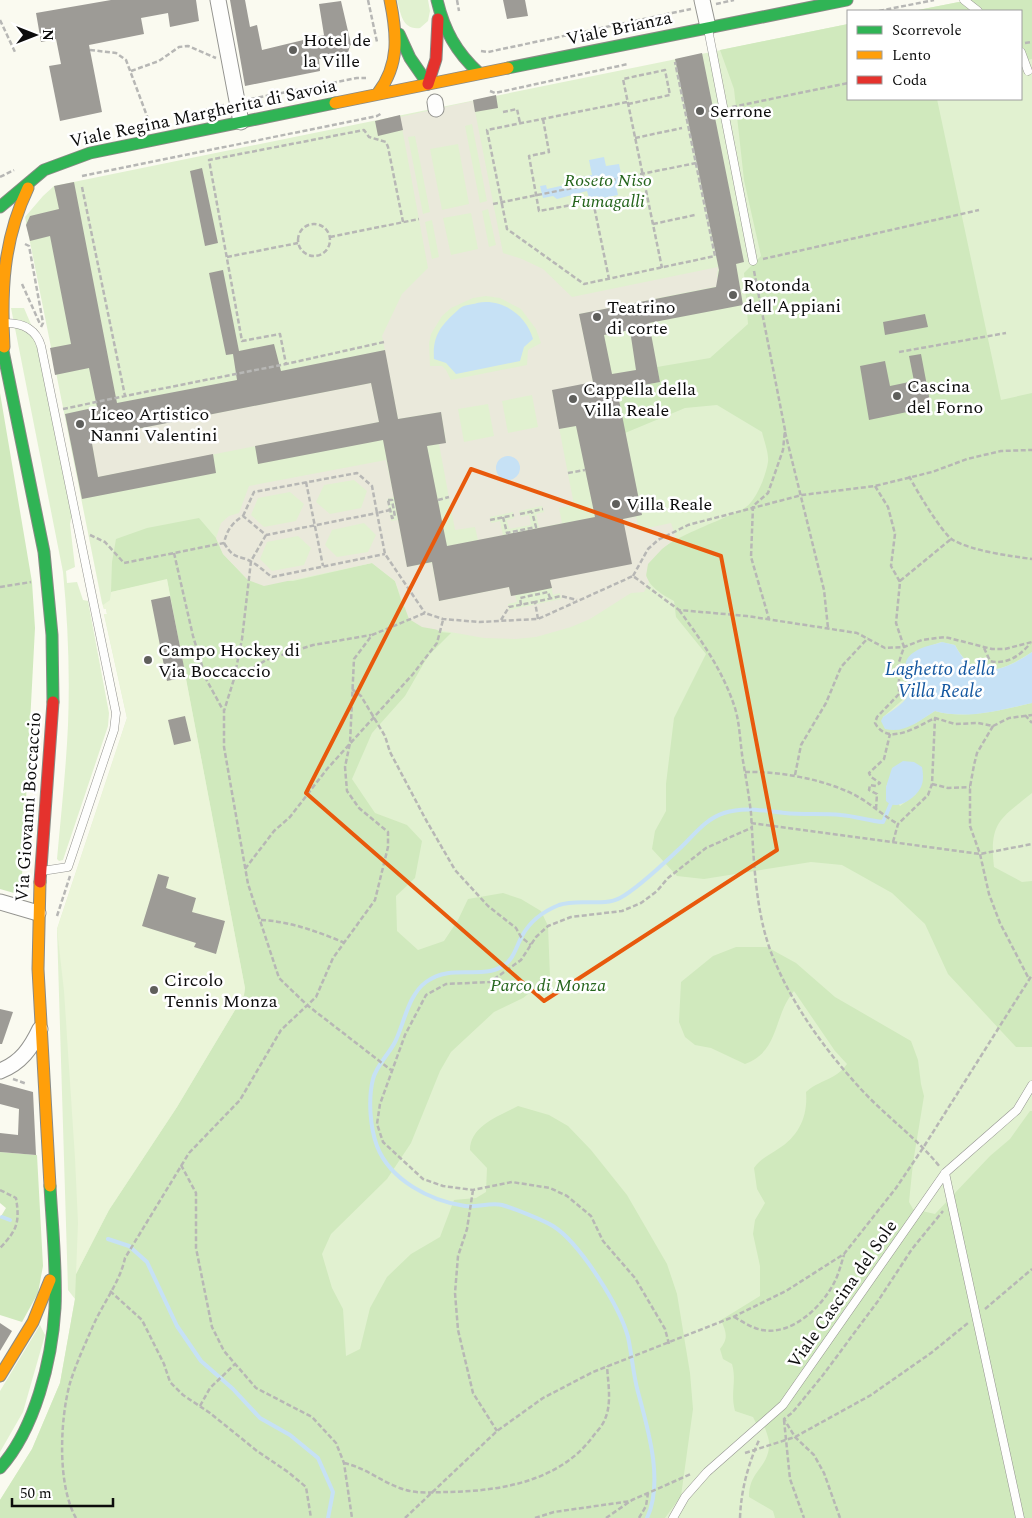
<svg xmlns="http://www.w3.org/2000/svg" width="1032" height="1518" viewBox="0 0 1032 1518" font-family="Spectral,serif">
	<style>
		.green { fill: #e1f1d0 }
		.forest { fill: #d0e9bd; fill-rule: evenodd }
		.pitch { fill: #ebf5d9 }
		.plaza { fill: #eae9db; fill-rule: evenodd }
		.water { fill: #c6e1f5 }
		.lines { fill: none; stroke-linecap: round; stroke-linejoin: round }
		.stream { stroke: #c6e1f5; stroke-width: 4 }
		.building { fill: #9d9b96; fill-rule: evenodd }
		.lane-casing { stroke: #93938f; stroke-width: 9 }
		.street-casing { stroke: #93938f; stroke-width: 17 }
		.fast-casing { stroke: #8a8a85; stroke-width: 13 }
		.slow-casing { stroke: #8a8a85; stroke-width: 13 }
		.jam-casing { stroke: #8a8a85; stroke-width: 13 }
		.path { stroke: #b7b7b5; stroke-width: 2.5; stroke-dasharray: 5 2.5; stroke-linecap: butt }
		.lane { stroke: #fefefd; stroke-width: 8 }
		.street { stroke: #fefefd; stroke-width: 15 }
		.fast { stroke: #30b455; stroke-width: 11 }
		.slow { stroke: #ff9f0a; stroke-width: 11 }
		.jam { stroke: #e5322d; stroke-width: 11 }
		.marked { fill: none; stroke: #e8590c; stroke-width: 4; stroke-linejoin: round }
		.poi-dot { fill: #5f5f5c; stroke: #fff; stroke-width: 2 }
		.labels { text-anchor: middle; stroke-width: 5; stroke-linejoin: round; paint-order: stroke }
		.street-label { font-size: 18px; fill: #0c0c0c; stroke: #fff }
		.poi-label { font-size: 18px; fill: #0c0c0c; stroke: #fff; text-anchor: start }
		.park-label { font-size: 18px; font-style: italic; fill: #25651c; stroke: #fff }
		.water-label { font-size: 19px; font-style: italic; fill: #1457a0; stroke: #fff }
	</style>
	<rect width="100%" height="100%" fill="#fafaf0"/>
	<!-- green -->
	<path class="green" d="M397,0H428L430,11L428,21L420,28C402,30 401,14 397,0Z
		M969,0H1032V1518H0V1500L32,1449L60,1383L75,1299L68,1290L57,929L127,718L104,614H107L106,609H104L102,603L25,217L43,196L54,186L848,24V99H1021V11H913Z
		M11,308H24L39,343L73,510L70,524L75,567L66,571L67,583L77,582L83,600L88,601L109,713L108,726L63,860L59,861L57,859C61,814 66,770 68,725C70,674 68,623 63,572Z
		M40,1325L45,1335L23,1412L0,1452V1391Z"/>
	<!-- forest -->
	<path class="forest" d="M969,0H1032V59L1021,61V11H913Z
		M848,24V99H937L1001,400L1032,393V652C1003,671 975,683 955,645L941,642L916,651L906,674L909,689L907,696L883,717L914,724L935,711C965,720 1002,710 1032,703V793C1000,819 989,822 994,867L1022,882L1032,881V1047H1016L948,974L925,924L892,893L842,865L811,862L704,879L677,876L652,849L655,831L666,811V784L674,718L706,654L676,617L674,601C589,557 720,525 746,507C757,499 766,475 768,462C769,453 764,441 762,432L717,405L685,408L625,433L617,390L660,382L657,367L710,358L748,324L744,273L761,256L744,180L734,89L720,50ZM890,778L916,794L900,806L886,787Z
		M0,393L32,582L35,628L21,895L0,889Z
		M199,518L216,538L223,554L248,580L293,581L372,563L395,581L403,606L440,632L451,633L428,656L405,696L372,733L352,779L375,813L407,825L422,841L415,878L396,896L397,931L418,950L444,941L458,920L468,899L503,893L521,899L541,911L548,926L550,977L523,998L494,1012L451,1052L440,1071L411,1143L387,1179L331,1234L322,1254L332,1288L343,1309L346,1356L360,1349L370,1308L387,1277L411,1254L440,1237L454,1200L476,1198L486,1192L487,1168L470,1150C470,1126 499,1116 518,1106L549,1115L568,1126L591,1150L627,1195L667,1264L677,1294L690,1373L693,1409L681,1496L665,1518H0V1500L32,1449L60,1383L75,1299L76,1274L109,1210L177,1107L244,995L245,988L167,580L111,592L112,562L116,539L147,528Z
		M736,947H767L796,963L835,997L911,1041L918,1060L921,1084L924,1096L913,1163L909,1202L913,1209L935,1214L990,1156L1010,1139L1030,1111H1032V1518H775L773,1511L749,1497C749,1471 767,1469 769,1447C770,1441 767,1434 765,1428L756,1423L753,1417L735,1411C730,1392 737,1382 732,1364L723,1359L720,1349C729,1338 726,1332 721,1320L760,1296V1266L753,1234L755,1220L765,1203L757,1189L754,1168C761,1158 768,1156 778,1149C799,1136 808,1116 806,1092C819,1080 836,1080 847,1064L835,1051L794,991C773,1016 780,1051 745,1064L711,1048L695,1045L685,1037L679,1022L681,982L713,956Z
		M0,1152L37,1155L43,1266L38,1293L22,1322L0,1315V1218L6,1208L0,1203Z"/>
	<!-- pitch -->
	<path class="pitch" d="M167,579L245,988L244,995L177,1107L109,1210L76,1274L78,1223L75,1158L64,991L57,929L127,718L104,614H107L106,609H104L103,605L110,600L111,592Z"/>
	<!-- plaza -->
	<path class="plaza" d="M473,101L503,253L522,259L543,269L572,297L718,267L717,277L723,285L579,314L593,382L552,391L574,505L559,508L562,523L539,528L536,514L544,512L542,506L519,511L521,517L529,515L531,525L509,529L507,520L514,518L513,512L490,517L491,523L500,521L503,535L478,540L475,527L455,530L439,444L446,442L441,412L398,419L382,336L402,294L428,268L400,117ZM472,124L487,201L480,203L465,126ZM415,136L430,212L423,214L408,137ZM458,144L469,204L442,210L430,149ZM488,209L496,245L489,247L482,211ZM471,213L478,249L451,255L443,218ZM432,220L439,257L432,259L425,222ZM486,296L500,298L521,309L536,329L541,343L528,350L527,365L451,380L446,370L442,366H430L429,343L431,334L442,316L451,308L473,298ZM532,395L538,427L508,433L502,401ZM488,404L494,436L464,442L458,409Z
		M371,383L379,422L98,477L91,438Z
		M386,460L394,497L387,499L391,521L398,520L407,567L432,563L439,601L509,587L511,596L515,595L517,602L508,604L509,610L561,599L560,593L553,595L550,580L623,519L636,517L639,530L671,523L676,538L662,549L648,564L646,576L649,582L644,592L631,593L590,619L571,627L536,637L515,639L484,638L422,627L409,619L395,581L372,563L264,586L248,580L223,554L216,538L221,523L229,516L239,513L249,486ZM354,480L367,491L361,508L330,514L316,502L324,485ZM290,492L304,504L296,521L264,527L251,515L258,498ZM364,523L376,535L368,552L337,557L325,545L332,530ZM298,536L311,548L304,565L272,571L260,559L267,542Z"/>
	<!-- water -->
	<path class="water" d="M604,157L606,166L619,164L623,183L616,185L618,195L598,199L597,196L589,198L587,191L557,199L553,196L543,198L540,186L546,185L547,189L565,185L564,176L575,174L576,178L592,175L589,160Z
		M477,303C502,298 526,315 533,339L524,347L520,361L456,374L446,363L434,359C432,333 444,323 459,309C464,304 472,305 477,303Z
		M496 468a12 12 0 1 1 24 0a12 12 0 1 1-24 0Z
		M942,642L955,645C974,683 1004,671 1032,652V703C1001,710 966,720 935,711C919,721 904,734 885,729L881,721L883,717C891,711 902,705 907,697C916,681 893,664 916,651C923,646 934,645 942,642Z
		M903,761L914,762L922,767C923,773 924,780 921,787C916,798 896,812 886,801V787L892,768Z"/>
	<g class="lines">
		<!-- stream -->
		<path class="stream" d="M2,1217L10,1220
			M108,1239L129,1246L147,1262L177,1326L201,1361L233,1389L260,1418L290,1435L318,1458L333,1492L328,1518
			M647,1518C664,1482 648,1429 638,1392C633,1374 632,1355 628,1337C620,1307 580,1243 553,1226C543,1220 513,1208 502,1205C490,1202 477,1208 465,1206C430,1201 390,1180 377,1146C370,1127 368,1099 373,1079C376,1066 389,1054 395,1042C404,1024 408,995 426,982C452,963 481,980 503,966C514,959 516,947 522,936C530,921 544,911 559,905C578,898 603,907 620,898C638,888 662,865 677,851C693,837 703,820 724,813C745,806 765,811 785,813C804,815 823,813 841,815C855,816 869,821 883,822L892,801"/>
	</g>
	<!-- building -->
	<path class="building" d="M111,0H196L199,21L170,27L168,13L141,18L144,34L89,45L102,112L60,121L49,66L61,64L56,39L41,42L36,13Z
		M230,0H245L250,27L257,25L262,50L324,35L319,4L341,1L351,44L349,49L348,53L319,59L320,71L245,86Z
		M503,0H525L528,16L507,19Z
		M702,53L744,262L736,264L743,305L649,323L660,382L617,390L642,515L623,519L632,564L550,580L552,588L533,592L511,596L509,587L439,601L432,562L407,567L383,440L258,464L255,446L379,422L371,383L91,438L98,477L213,454L216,473L82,499L65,414L97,407L89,368L55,375L50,348L71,344L50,236L30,241L26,225L30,216L59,209L54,186L74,182L117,403L237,380L233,354L226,355L209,273L223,270L239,351L274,344L281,371L385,350L398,419L441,412L446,443L427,446L447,546L595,517L576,426L559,429L552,390L593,382L579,314L716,287L719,270L675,59ZM630,330L636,370L612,374L604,335Z
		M496,95L498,108L475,112L473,100Z
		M400,115L403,130L378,136L375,121Z
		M202,168L218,243L205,246L190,171Z
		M925,314L928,327L885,335L883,322Z
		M921,354L931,407L869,420L860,366L885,361L890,386L914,381L909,356Z
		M170,596L186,677L167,681L151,600Z
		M185,716L191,741L174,745L168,720Z
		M158,874L169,877L166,888L196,898L192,912L225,921L216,954L194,947L196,943L142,926Z
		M0,1009L13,1012L2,1044H0Z
		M0,1083L33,1092L36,1155L0,1152V1133L18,1135L19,1109L0,1104Z
		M0,1323L12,1331L0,1351Z"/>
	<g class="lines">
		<!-- lane casing -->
		<g class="lane-casing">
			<path id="lane" d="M964,0L978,11
				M708,29L753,261
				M1021,52L1028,71
				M6,323C23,323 36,329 41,346L116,713L114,730L68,867L42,871
				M945,1173L1020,1518
				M673,1518L685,1497L707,1472L783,1405L945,1173L1017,1110L1032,1085"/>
		</g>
		<!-- street casing -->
		<g class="street-casing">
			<path id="street" d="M218,0L241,122
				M702,0L708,27
				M435,102L436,109
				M0,902L38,913
				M0,1071C21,1063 31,1048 40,1029"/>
		</g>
		<!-- fast casing -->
		<g class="fast-casing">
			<path id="fast" d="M437,0C444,30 456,52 479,73
				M399,34L410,58L428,84
				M508,68L847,0
				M0,207L44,170L90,153L335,103
				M0,336L44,552L52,635L53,702
				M0,1468C35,1429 52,1360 55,1308C57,1271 52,1224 50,1186"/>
		</g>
		<!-- slow casing -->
		<g class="slow-casing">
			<path id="slow" d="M378,93C400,64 397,34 390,0
				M335,103L508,68
				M4,347C1,291 3,240 28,188
				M40,882L38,969L50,1186
				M0,1376L33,1322L50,1280"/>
		</g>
		<!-- jam casing -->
		<g class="jam-casing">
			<path id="jam" d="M428,84L436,59L438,19
				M40,882L53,702"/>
		</g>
		<!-- path -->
		<path class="path" d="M368,0L377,42
			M457,0L459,11
			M716,4L734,0
			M879,11L934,0
			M0,20L15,52
			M1025,43L1032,42
			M90,50L116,53L126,60L150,124
			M481,51L488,52L691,9
			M131,71L159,61L179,47L188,46L216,58
			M490,91L495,93L628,64
			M251,99L357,78H366
			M627,102L487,130L507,229L584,284L715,256L675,62
			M628,104L670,95L665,70L623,79C636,142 649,205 662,268
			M732,107L848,83
			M198,112L224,105
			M503,112L517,109L520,123
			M543,119L549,152L529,156L539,211L593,201L609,279
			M635,138L682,128
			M82,176L377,116L382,113
			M0,177L14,170
			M82,187L125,396L286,364
			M493,204L696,163
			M594,205L647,194
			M653,224L695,215
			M298 240a16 16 0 1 1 32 0a16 16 0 1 1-32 0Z
			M330,237L419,219
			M25,244L29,246L43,323L41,327
			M227,257L298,243
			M763,259L979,210
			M754,271L785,430L783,450L768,493L753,506L751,557L769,619
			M22,284L40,324
			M384,342L286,364L280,334L242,341L209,160L364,130L369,137L386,142L388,147L403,222
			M899,352L1006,333
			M63,409L125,396
			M785,432L824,590L828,628
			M568,473L585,470
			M909,476C915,488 943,535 953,540C972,551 1010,556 1032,559
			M306,482L323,566
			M875,486L888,507L895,534L891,566L900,582L896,623L904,647L899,662V694L877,717L875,723C888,747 918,726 935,718L955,724L978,723L993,726L1009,718L1032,715
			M388,500H392L395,517L392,518Z
			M438,500L449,497
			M520,514L543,509
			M243,516L254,492L357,473L372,486L377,513L390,510
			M503,517L507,533L536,527L532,512
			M490,520L514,515
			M90,535L105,542L124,563L224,543C227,530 232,523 243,516L266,535L377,513L385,554L425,613
			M266,535L251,561L242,639L234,679L224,711V747L248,884L279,978L307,1005L391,1070
			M224,543C235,561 238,554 252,562C259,566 265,572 272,577L385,554
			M174,553L193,636L206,679L223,710
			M633,576L648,549L658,540L688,525L802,495L875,486L932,472L967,459L1001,451L1032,450
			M900,581L951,539
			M0,587L31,582
			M521,605L520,598L548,592L550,598
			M679,610C702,641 723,671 735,708C740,725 740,743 743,761C746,778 749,796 751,813C754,861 755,917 775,962C794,1007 826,1051 859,1087C884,1115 916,1137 940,1167
			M538,619L535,602L561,596L577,600
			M501,620L509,607L535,602
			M984,648L990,661C1007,665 1019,656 1030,644
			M235,679L266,660L313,645L371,635
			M352,689L361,696L385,736L390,752L426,820L455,870L488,906L516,928L521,937L531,945
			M1025,715L1032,723
			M993,726L977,753L974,765L970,787V826L980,854L989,894L1000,923L1029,979
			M745,772C779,771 822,779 853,794C869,802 882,815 898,824
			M795,775L801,745L826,703L841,667L868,638
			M932,784L948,788L970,787
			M876,809L877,794L869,790L870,785L876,786L880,783L871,777L869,773L884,759L890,734
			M751,823L980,854L1032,844
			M893,842L898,824L928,795L932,784L935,718
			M245,869L274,831L290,817L327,769L413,674L437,643L443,620
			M57,916L70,876
			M261,920C289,921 319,932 345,943
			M13,1079L27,1084
			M181,1165L196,1193V1248L212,1327L224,1351L256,1388L312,1417L336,1443L344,1463L352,1518
			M0,1190L16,1198C20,1223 17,1230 0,1248
			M473,1190L467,1229L458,1256L455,1293L458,1330L473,1393L497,1431
			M110,1291L142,1320L164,1364L170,1382L183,1395L210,1413L257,1451L288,1472L306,1487L311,1518
			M985,1309L1032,1269
			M734,1317C743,1322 752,1328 762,1330C792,1336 823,1306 835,1281C839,1273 841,1264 844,1255
			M669,1344L665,1329L635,1278L603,1241L591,1216L567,1196L550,1188L512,1182L473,1190L443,1186L423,1179L383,1142L377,1124L380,1104L405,1035L426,995L446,984L490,982L521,960L536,937L548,926L571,917L622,911L641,903L657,891L668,878L706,848L751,828
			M200,1406L210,1388L235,1364
			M784,1420L790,1479L804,1518
			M745,1453L795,1437L871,1395L931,1353L968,1323
			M344,1463C367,1468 384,1484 406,1490C419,1494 435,1492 448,1492C502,1491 561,1481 594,1435C598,1430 603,1425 605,1419C612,1403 608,1383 607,1366
			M76,1518C57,1485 60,1419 70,1383C76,1364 85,1344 93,1326C103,1303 120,1282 125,1258L189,1153L240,1100L281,1030L316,997L333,958L375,900L388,847V832L359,808L347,791L345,767L350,743L354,659L372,635L425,613L443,619L479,622L538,619L633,576L679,610L747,616L857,633L885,648L904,647L922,640L945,637L992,649H1005L1032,642
			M405,1518L497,1431L543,1398L593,1372L733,1317L786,1291L844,1254L896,1188L923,1148L1032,975
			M535,1518L554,1512L631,1501
			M606,1518L632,1500L691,1474
			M639,1518L646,1506L648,1493
			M740,1518C741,1490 748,1465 759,1440
			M840,1518L824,1473L814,1455L795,1437L784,1419L792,1413L823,1375L878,1301L912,1249L943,1211"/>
		<!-- lane -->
		<use href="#lane" class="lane"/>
		<!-- street -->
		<use href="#street" class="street"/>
		<!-- fast -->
		<use href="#fast" class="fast"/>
		<!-- slow -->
		<use href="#slow" class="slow"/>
		<!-- jam -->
		<use href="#jam" class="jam"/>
	</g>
	<!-- marked area -->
	<path class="marked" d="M471,469L721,556L777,850L544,1001L306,793Z"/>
	<!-- markers -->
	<g class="poi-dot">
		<circle cx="293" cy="50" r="5"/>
		<circle cx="700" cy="111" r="5"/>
		<circle cx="733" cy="295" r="5"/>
		<circle cx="597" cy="317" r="5"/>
		<circle cx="897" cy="396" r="5"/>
		<circle cx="573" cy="399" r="5"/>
		<circle cx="80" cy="424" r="5"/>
		<circle cx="616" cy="504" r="5"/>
		<circle cx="148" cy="660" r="5"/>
		<circle cx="154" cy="990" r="5"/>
	</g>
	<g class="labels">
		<!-- street labels -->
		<g class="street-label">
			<text transform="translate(619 28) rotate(-12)" y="6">Viale Brianza</text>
			<text transform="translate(203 113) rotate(-12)" y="6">Viale Regina Margherita di Savoia</text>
			<text transform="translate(28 807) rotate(-86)" y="6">Via Giovanni Boccaccio</text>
			<text transform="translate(842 1294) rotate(-55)" y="6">Viale Cascina del Sole</text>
		</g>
		<!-- poi labels -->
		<g class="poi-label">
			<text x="303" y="46">Hotel de<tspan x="303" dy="21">la Ville</tspan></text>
			<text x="710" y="117">Serrone</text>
			<text x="743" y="291">Rotonda<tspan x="743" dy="21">dell'Appiani</tspan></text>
			<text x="607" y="313">Teatrino<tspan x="607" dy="21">di corte</tspan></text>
			<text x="907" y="392">Cascina<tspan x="907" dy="21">del Forno</tspan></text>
			<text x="583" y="395">Cappella della<tspan x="583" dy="21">Villa Reale</tspan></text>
			<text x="90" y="420">Liceo Artistico<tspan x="90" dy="21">Nanni Valentini</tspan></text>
			<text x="626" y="510">Villa Reale</text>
			<text x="158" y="656">Campo Hockey di<tspan x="158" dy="21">Via Boccaccio</tspan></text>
			<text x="164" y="986">Circolo<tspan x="164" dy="21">Tennis Monza</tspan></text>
		</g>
		<!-- park labels -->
		<g class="park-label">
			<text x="608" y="186">Roseto Niso<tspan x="608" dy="21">Fumagalli</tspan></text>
			<text x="548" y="991">Parco di Monza</text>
		</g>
		<!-- water labels -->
		<g class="water-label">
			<text x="940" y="675">Laghetto della<tspan x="940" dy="22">Villa Reale</tspan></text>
		</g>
	</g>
	<!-- legend -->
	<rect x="847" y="10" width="175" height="90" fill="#ffffff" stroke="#9e9e9e"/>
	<rect x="857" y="26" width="25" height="8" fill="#30b455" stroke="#9e9e9e"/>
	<text x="892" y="35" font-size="15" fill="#0c0c0c">Scorrevole</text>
	<rect x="857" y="51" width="25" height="8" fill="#ff9f0a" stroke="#9e9e9e"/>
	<text x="892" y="60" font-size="15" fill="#0c0c0c">Lento</text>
	<rect x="857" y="76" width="25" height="8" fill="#e5322d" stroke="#9e9e9e"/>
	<text x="892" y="85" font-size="15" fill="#0c0c0c">Coda</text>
	<!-- north arrow -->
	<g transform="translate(35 35) rotate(90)" stroke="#ffffff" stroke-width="4" paint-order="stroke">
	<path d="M0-4L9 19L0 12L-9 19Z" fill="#0c0c0c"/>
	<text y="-8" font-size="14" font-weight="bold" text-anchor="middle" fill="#0c0c0c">N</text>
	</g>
	<!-- scale -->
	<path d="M12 1498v8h101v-8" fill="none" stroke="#0c0c0c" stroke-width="2.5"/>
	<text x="20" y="1498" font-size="15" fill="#0c0c0c" stroke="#ffffff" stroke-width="4" paint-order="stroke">50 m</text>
</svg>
